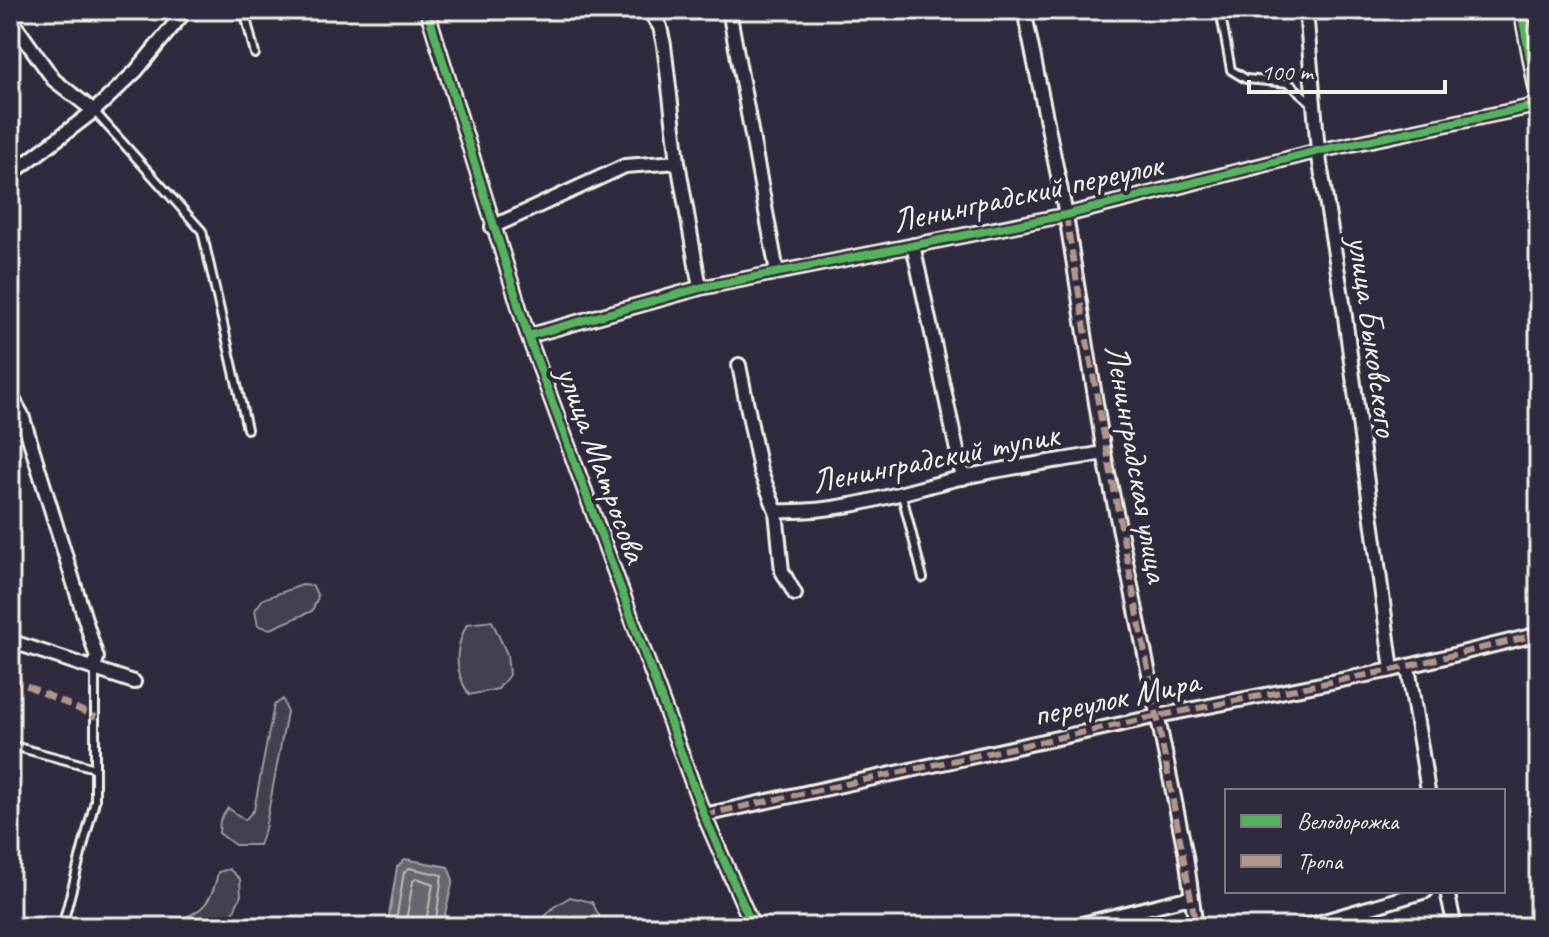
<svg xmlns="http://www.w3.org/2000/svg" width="1549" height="937" viewBox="0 0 1549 937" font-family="Caveat,sans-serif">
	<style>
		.green { fill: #454050; stroke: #9c989c; stroke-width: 2 }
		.water { fill: #6a6670; stroke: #a19ea0; stroke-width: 2 }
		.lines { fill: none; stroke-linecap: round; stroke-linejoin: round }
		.shore { stroke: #bdb9b8; stroke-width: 2 }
		.lane-casing { stroke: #f4f1e8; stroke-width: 12 }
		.street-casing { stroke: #f4f1e8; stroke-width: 18 }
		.secondary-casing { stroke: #f4f1e8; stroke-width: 24 }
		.lane { stroke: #2f2a3d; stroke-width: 6 }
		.street { stroke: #2f2a3d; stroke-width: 12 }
		.secondary { stroke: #2f2a3d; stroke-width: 18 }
		.quiet { stroke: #b2968c; stroke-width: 6; stroke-dasharray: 12 6; stroke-linecap: butt }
		.cycleway-casing { stroke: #2f2a3d; stroke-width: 13 }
		.cycleway { stroke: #56b35d; stroke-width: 8 }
		.labels { text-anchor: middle; stroke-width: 8; stroke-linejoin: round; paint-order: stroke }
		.street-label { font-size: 34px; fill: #f4f1e8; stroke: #2f2a3d }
	</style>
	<rect width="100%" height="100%" fill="#2f2a3d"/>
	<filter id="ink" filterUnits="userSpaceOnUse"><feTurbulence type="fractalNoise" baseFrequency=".0125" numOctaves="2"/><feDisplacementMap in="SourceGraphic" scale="16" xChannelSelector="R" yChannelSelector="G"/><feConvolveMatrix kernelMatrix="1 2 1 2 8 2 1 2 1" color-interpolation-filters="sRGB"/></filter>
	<g filter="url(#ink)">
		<!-- green -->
		<path class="green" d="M302,585L313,586L318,597L312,611L271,629L258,626L255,610L263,599Z
			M492,621L507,654L509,675L498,689L469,695C454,670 454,650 467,624Z
			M283,699L287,712L265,829L259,845H235L219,833L220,820L228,808L245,820L254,810L274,705Z
			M229,869L240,879L241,895L227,927H154C192,915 210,915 218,872Z
			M570,897L592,902L605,927H535L554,907Z"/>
		<!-- water -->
		<path class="water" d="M405,859L448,867L453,880L442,927H387L397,867Z"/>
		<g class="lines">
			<!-- shore -->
			<path class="shore" d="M395,927L404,872L409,868L442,875L435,927
				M405,927L413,881L417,878L433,884L425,927"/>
			<!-- lane casing -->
			<g class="lane-casing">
				<path id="lane" d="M244,10L255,54
					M1220,10L1231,70L1246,79L1289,83L1313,104
					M94,111L202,231L247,429
					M10,264L13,267
					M902,495L923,578
					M10,745L95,768
					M62,927L95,801V670"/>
			</g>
			<!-- street casing -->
			<g class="street-casing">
				<path id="street" d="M427,10L528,336L704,815L753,927
					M649,10L660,27L664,45L678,162L700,288
					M729,10L777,272
					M1024,10L1066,215L1104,453L1186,856L1196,927
					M1306,10L1318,151L1344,309L1392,670
					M10,18L54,80L94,111
					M10,175L94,111L136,71L186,10
					M492,227L625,166L678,162
					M913,245L963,478
					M528,336L700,288L1066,215L1318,151L1539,105L1521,10
					M739,365L760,470L776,511L782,571L795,594
					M10,394L22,415L97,658L94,667
					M776,511C842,514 901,492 964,477C1010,467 1058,461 1104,453
					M10,641L134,682
					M1408,667L1428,791
					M704,815L1158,716L1392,670L1539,634
					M1447,891L1455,927
					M1070,927L1191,897
					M1304,927L1426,891"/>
			</g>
			<!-- secondary casing -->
			<g class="secondary-casing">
				<path id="secondary" d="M1539,104V107"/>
			</g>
			<!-- lane -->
			<use href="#lane" class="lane"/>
			<!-- street -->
			<use href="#street" class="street"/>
			<!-- secondary -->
			<use href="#secondary" class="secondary"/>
			<!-- quiet -->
			<path class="quiet" d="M656,20L657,10
				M1066,215C1104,454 1154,690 1196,927
				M10,678L96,717
				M704,815L1158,716L1392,670L1539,634"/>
			<!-- cycleway casing -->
			<g class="cycleway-casing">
				<path id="cycleway" d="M427,10L528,336L704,815L753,927
					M528,336L700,288L1066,215L1318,151L1539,105L1521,10"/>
			</g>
			<!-- cycleway -->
			<use href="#cycleway" class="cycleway"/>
		</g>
	</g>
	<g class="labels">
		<!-- street labels -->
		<g class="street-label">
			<text transform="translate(1027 192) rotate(-12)" y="12">Ленинградский переулок</text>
			<text transform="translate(1374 336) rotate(82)" y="12">улица Быковского</text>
			<text transform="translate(935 457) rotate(-11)" y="12">Ленинградский тупик</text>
			<text transform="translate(1138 463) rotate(80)" y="12">Ленинградская улица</text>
			<text transform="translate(603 464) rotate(70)" y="12">улица Матросова</text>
			<text transform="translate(1116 697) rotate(-12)" y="12">переулок Мира</text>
		</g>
	</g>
	<!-- margin -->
	<rect width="1549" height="937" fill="none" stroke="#2f2a3d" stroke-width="40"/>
	<rect x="20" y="20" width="1509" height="897" fill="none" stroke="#f4f1e8" stroke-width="3" filter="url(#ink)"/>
	<!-- legend -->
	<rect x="1225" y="789" width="280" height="104" fill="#2f2a3d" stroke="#7e7a81" stroke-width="2"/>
	<rect x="1241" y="815" width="40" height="12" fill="#56b35d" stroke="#7e7a81" stroke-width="2"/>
	<text x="1297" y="829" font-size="24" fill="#f4f1e8">Велодорожка</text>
	<rect x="1241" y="855" width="40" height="12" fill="#b2968c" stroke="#7e7a81" stroke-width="2"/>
	<text x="1297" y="869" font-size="24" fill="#f4f1e8">Тропа</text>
	<!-- scale -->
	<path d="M1249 80v12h196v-12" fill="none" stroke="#f4f1e8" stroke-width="4"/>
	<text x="1261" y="80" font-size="24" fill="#f4f1e8" stroke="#2f2a3d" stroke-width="6" paint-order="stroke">100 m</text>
</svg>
